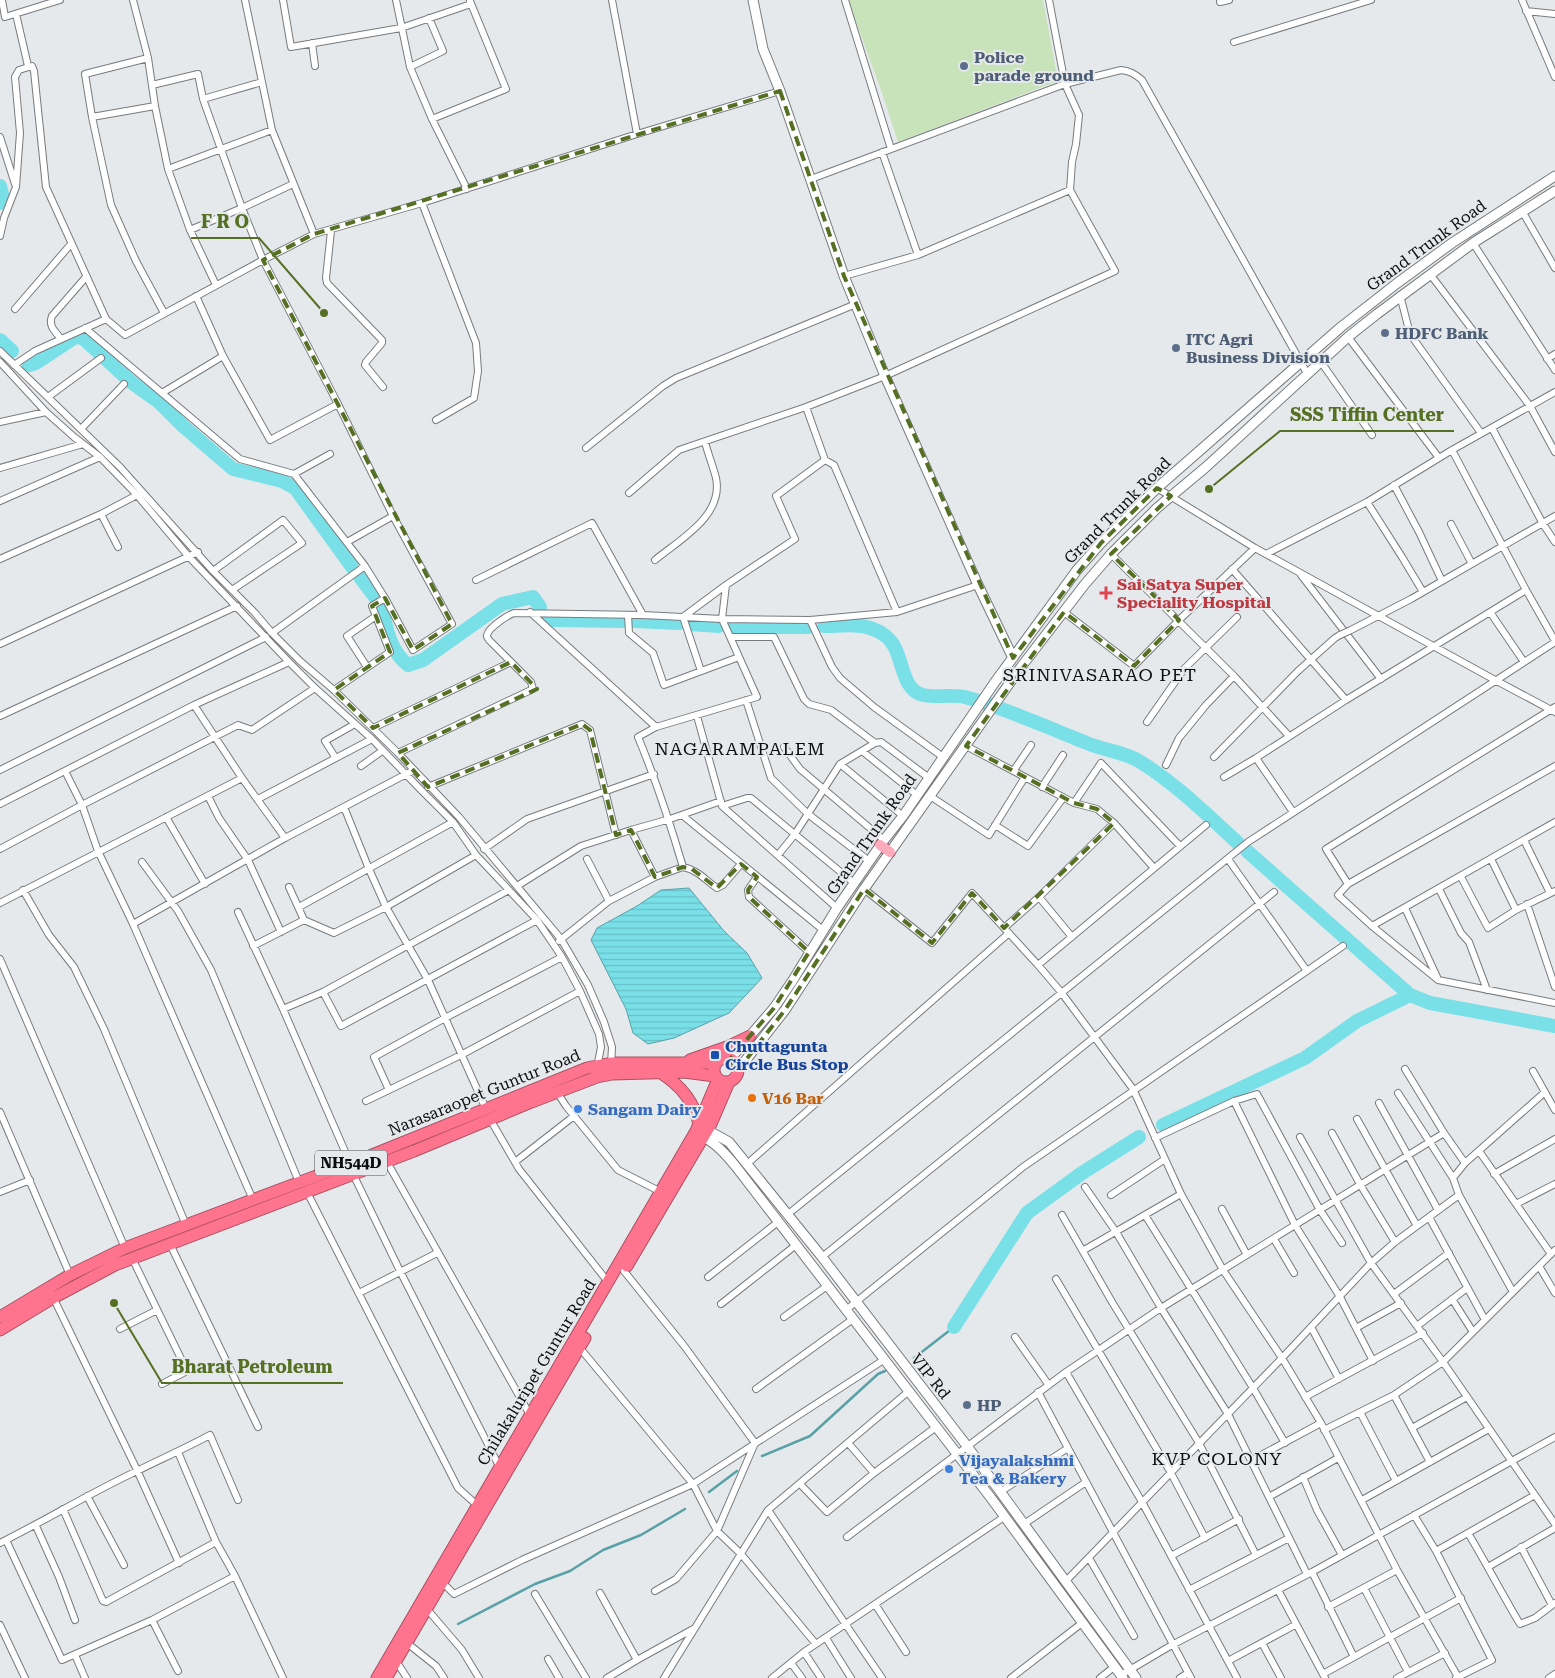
<svg xmlns="http://www.w3.org/2000/svg" width="1555" height="1678" viewBox="0 0 1555 1678" font-family="'Roboto Serif',serif">
	<style>
		.garden { fill: #c8e3b9 }
		.water { fill: url(#water-rules); stroke: #59a1a7 }
		.lines { fill: none; stroke-linecap: round; stroke-linejoin: round }
		.stream { stroke: #59a1a7; stroke-width: 2.5 }
		.river { stroke: #7ae0e8; stroke-width: 14 }
		.street-casing { stroke: #787b7e; stroke-width: 8 }
		.secondary-casing { stroke: #787b7e; stroke-width: 11 }
		.primary-casing { stroke: #a95062; stroke-width: 12 }
		.highway-casing { stroke: #a95062; stroke-width: 13 }
		.street { stroke: #fff; stroke-width: 6 }
		.secondary { stroke: #fff; stroke-width: 9 }
		.primary { stroke: #feacbc; stroke-width: 10 }
		.highway { stroke: #fe748f; stroke-width: 11 }
		.street-bridge-casing { stroke: #787b7e; stroke-width: 8; stroke-linecap: butt }
		.street-bridge { stroke: #fff; stroke-width: 6 }
		.marked { fill: none; stroke: #557023; stroke-width: 4; stroke-dasharray: 10 6; stroke-linejoin: round }
		.service-dot { fill: #5c6f8a; stroke: #e5e9ec; stroke-width: 2 }
		.health-dot { fill: #e0444e; stroke: #e5e9ec; stroke-width: 2 }
		.transit-dot { fill: #1a4fb4; stroke: #e5e9ec; stroke-width: 2 }
		.food-dot { fill: #e8710a; stroke: #e5e9ec; stroke-width: 2 }
		.shop-dot { fill: #3f7fe0; stroke: #e5e9ec; stroke-width: 2 }
		.labels { text-anchor: middle; stroke-width: 4; stroke-linejoin: round; paint-order: stroke }
		.shield { fill: #e5e9ec; stroke: #4d4f51; stroke-width: 1 }
		.shield-label { font-size: 15px; font-weight: bold; fill: #0c0d0e }
		.service-label { font-size: 16px; font-weight: bold; fill: #4e5e75; stroke: #e5e9ec; text-anchor: start }
		.street-label { font-size: 16px; fill: #0c0d0e; stroke: #e5e9ec }
		.health-label { font-size: 16px; font-weight: bold; fill: #be3a42; stroke: #e5e9ec; text-anchor: start }
		.transit-label { font-size: 16px; font-weight: bold; fill: #164399; stroke: #e5e9ec; text-anchor: start }
		.food-label { font-size: 16px; font-weight: bold; fill: #c56008; stroke: #e5e9ec; text-anchor: start }
		.shop-label { font-size: 16px; font-weight: bold; fill: #366cbe; stroke: #e5e9ec; text-anchor: start }
		.neighbourhood-label { font-size: 18px; letter-spacing: 1px; fill: #0c0d0e; stroke: #e5e9ec }
		.leader { fill: none; stroke: #557023; stroke-width: 2 }
		.callout-dot { fill: #557023; stroke: #e5e9ec; stroke-width: 2 }
		.callout-label { font-size: 18px; text-anchor: middle; font-weight: bold; fill: #557023; stroke: #e5e9ec; stroke-width: 4; stroke-linejoin: round; paint-order: stroke }
	</style>
	<defs>
		<pattern id="water-rules" width="6" height="5" patternUnits="userSpaceOnUse" patternTransform="scale(1.25)"><rect width="6" height="5" fill="#7ae0e8"/><path d="M0 2.5h6" fill="none" stroke="#68bfc6"/></pattern>
	</defs>
	<rect width="100%" height="100%" fill="#e5e9ec"/>
	<!-- garden -->
	<path class="garden" d="M848,0H1043L1058,81L898,142L882,93Z"/>
	<!-- water -->
	<path class="water" d="M689,888L724,931L747,953L762,978L729,1013L674,1038L648,1044L633,1033L626,1009L591,940L597,928L637,906L661,890Z"/>
	<g class="lines">
		<!-- stream -->
		<path class="stream" d="M914,1358L954,1327
			M762,1456L810,1436L878,1374L885,1371
			M709,1492L737,1471
			M458,1624L535,1584L570,1571L603,1550L641,1535L685,1509"/>
		<!-- river -->
		<path class="river" d="M0,186L2,194L0,203
			M0,340L12,351
			M29,365L36,363L74,338L79,337L84,339L131,382L159,402L183,426L233,469L282,481L295,488L352,567
			M360,577L375,597
			M381,606C387,628 389,650 408,665L423,660L502,604L533,597L540,607
			M547,617L552,620L622,621
			M634,621L679,623
			M689,624L719,626
			M824,626C839,626 859,623 873,629C882,632 891,639 895,648C903,663 903,690 923,695C937,698 951,694 965,697C1009,709 1050,729 1092,745C1108,751 1124,752 1139,761C1175,783 1206,814 1238,843
			M732,627H808
			M1247,851L1410,995L1430,1003L1555,1026
			M1163,1125L1305,1058L1357,1021L1410,995
			M954,1327L1027,1213L1082,1173L1139,1137"/>
		<!-- street casing -->
		<g class="street-casing">
			<path id="street" d="M2,0L5,17L60,0
				M133,0L148,58L155,106L168,169L190,230L216,285
				M245,0L272,130L314,234
				M283,0L291,47L401,28L471,4
				M396,0L410,67L432,119L467,189
				M612,0L637,134
				M845,0L891,149
				M1049,0L1065,84L1121,70C1130,71 1135,74 1142,80L1308,375
				M1522,0L1555,77
				M1220,2L1229,0
				M1526,11L1555,14
				M16,14L28,66
				M1234,42L1371,0
				M312,43L315,66
				M148,58L85,74L92,117L111,205L136,261L164,313
				M410,67L443,51L429,18
				M203,99L262,82
				M92,117L155,106
				M432,119L506,89L470,1
				M0,137L15,184
				M882,152L918,255
				M168,169L272,130
				M422,203L476,343L478,371L474,398L436,420
				M1522,211L1555,268
				M190,230L242,208L293,184
				M331,231L326,278L327,283L382,340V343L366,362L365,365L383,387
				M0,236L4,218L16,187L20,133L15,77L19,70L32,66L34,71L46,187L106,319L125,335L263,260L314,234L422,203L637,134L780,91
				M1473,243L1555,370
				M1430,274L1530,406L1555,452
				M844,276L918,255L1070,190
				M1400,295L1410,334L1481,433
				M196,296L223,356L270,440L338,404
				M15,309L71,244
				M85,328L240,459L294,474L365,566L385,598L413,650L452,624L393,516L338,404L263,260L242,208L203,99L198,74L152,85
				M1348,337L1439,458
				M61,339C55,331 48,326 52,316L86,277
				M0,351L120,467L213,571L255,613L272,633L300,661L335,691L398,753L459,817L561,939L588,985L604,1022L612,1047L611,1065
				M1547,359L1555,354
				M0,362L46,412L74,437L100,457L137,495L189,557L289,662L315,688L372,739L421,790L453,822L476,855L537,920L562,957L580,991L599,1034L601,1047L597,1068
				M1321,362L1372,435
				M14,365L35,351L106,319
				M162,393L223,356
				M48,397L101,358
				M0,422L46,412
				M1492,428L1543,524L1555,542
				M81,429L124,384
				M586,448L663,386L676,378L856,304
				M1452,450L1526,590L1555,641
				M825,460L834,465L897,612
				M0,468L83,444
				M294,474L330,454
				M1394,485L1419,532L1442,581
				M1157,488L1255,548L1495,680L1555,712
				M629,493L679,450L806,407L885,376L1115,271L1070,190L1072,162L1076,144L1079,115L1065,84L811,179
				M0,501L100,457
				M1367,502L1402,557L1423,592
				M101,514L118,547
				M1451,524L1472,564
				M347,542L393,516
				M1111,554L1234,676L1289,736
				M1266,554L1367,502L1452,450L1555,392
				M0,559L101,514L137,495
				M655,560C679,540 724,516 716,478C713,466 708,454 705,442
				M1232,569L1346,700
				M213,571L283,520L302,543L232,590
				M1301,575L1381,679
				M476,580L592,523L643,615
				M530,612L656,727
				M1064,612L1134,666L1179,620L1255,548
				M1490,612L1524,662
				M628,615L629,633L653,653L664,685L739,657
				M810,620L832,667L840,678L874,707L943,757
				M1351,630L1411,599L1555,516
				M272,633L365,566
				M731,637H774L804,699L809,704L831,710L875,743L840,764L795,834L778,855
				M0,644L198,552
				M367,667L347,636L376,616
				M701,671L683,617L726,585L795,539L776,496L825,460L806,407
				M334,690L390,652L372,606L385,598
				M746,700L771,778L808,814L869,861
				M194,705L242,778L285,838
				M0,716L237,606
				M697,716L722,806L837,908
				M1147,722L1184,669L1237,617
				M373,728L511,662
				M875,743L881,742L929,778
				M966,746L1074,803L1097,809L1114,823L1154,868
				M784,747L800,769L884,840
				M862,751L917,795
				M398,753L533,689L531,682L489,640C487,637 486,636 488,633C490,627 508,615 514,613L643,615L722,619L810,620L897,612L978,585
				M335,757L325,741L355,724
				M1214,757L1298,671L1335,638L1340,635
				M1256,758L1293,812
				M840,764L903,816
				M1166,765L1179,738L1206,705L1234,676
				M361,766L382,751
				M1555,766L1348,884L1338,895L1372,926L1438,980L1555,1003
				M0,770L266,637
				M1014,770L1031,745
				M65,771L82,805L98,851L133,924L253,1200
				M1224,777L1256,758L1346,700L1526,590
				M428,787L582,724L590,730L616,835
				M1042,787L1063,755
				M208,796L219,818L248,860L281,932
				M930,796L989,835L1025,777
				M258,799L372,739
				M1074,803L1101,763L1180,846
				M0,804L194,705L289,662
				M722,806L747,798H751L854,883
				M344,807L369,869L386,907L428,980L486,1109
				M682,815L823,930
				M166,817L205,884
				M995,825L1028,846L1063,798
				M631,830L655,877
				M1524,840L1550,893
				M0,849L82,805L238,725L252,730L315,688
				M484,849L527,819L654,774
				M587,859L609,901
				M1228,859L1307,971
				M1491,859L1516,910
				M142,862L178,911L211,970L299,1182
				M683,867C698,870 705,880 717,888L723,885L741,864
				M757,877L748,890L749,897L809,952
				M1461,877L1488,928L1516,910L1555,891
				M1348,884L1326,849L1555,707
				M517,886L581,846L631,830L670,819L721,801
				M289,887L304,920L334,933L386,907L476,855
				M864,889L932,943L972,893L1038,965L1061,992L1133,1089L1181,1194L1223,1270L1282,1358L1321,1423L1397,1570L1458,1677
				M1439,889L1461,933L1469,942L1487,990
				M23,890L49,935L74,967L104,1029L186,1225
				M1039,897L1072,937
				M0,903L242,778
				M1527,904L1555,987
				M299,907L453,822
				M1405,908L1437,977
				M238,912L283,1009L350,1163
				M133,924L285,838L414,770
				M1372,926L1555,822
				M1004,928L1039,897L1114,823
				M559,941L609,901L655,877L683,867C670,823 656,780 638,737L656,727L757,697L722,619L726,585
				M253,946L304,920
				M0,959L125,1248
				M1038,965L1206,825
				M323,992L341,1026L537,920
				M283,1009L323,992L509,890
				M1405,1069L1444,1133L1465,1163
				M1533,1071L1555,1110
				M389,1090L461,1055L580,991
				M557,1092L566,1106L618,1170L663,1193
				M1398,1093L1453,1178L1459,1195L1513,1292
				M366,1101L389,1090L374,1057L445,1018L562,957
				M1234,1101L1295,1225L1340,1297L1373,1361
				M1379,1103L1438,1210
				M0,1112L70,1275
				M490,1119L519,1169L608,1282
				M1357,1119L1417,1226
				M1332,1133L1361,1186L1395,1242
				M1300,1137L1371,1263L1443,1362L1555,1524
				M1155,1138L1234,1101L1257,1094L1320,1210L1342,1243
				M1479,1151L1551,1254
				M387,1162L530,1415
				M515,1162L574,1116
				M747,1164L1009,933
				M353,1174L400,1271L499,1466
				M1494,1174L1555,1139
				M1453,1178L1465,1163L1545,1092
				M1085,1187L1116,1232L1161,1308L1228,1414L1307,1574
				M0,1192L30,1180
				M307,1192L458,1488L478,1506
				M1111,1195L1165,1159
				M1516,1204L1555,1184
				M1222,1209L1247,1255
				M787,1215L1248,842L1555,642
				M1062,1215L1112,1302L1199,1443L1256,1555
				M1145,1215L1253,1388L1285,1443
				M1429,1217L1485,1320
				M1274,1239L1294,1273
				M170,1244L258,1427
				M1084,1250L1181,1194
				M822,1257L1274,892
				M132,1258L187,1371L162,1384
				M1539,1266L1555,1293
				M624,1271L685,1347L755,1443L717,1531L676,1579L655,1591
				M708,1277L778,1222
				M1056,1279L1171,1473L1205,1538
				M359,1293L437,1253
				M1394,1294L1449,1253
				M52,1295L137,1470L179,1563
				M1452,1299L1473,1332
				M721,1304L796,1245
				M846,1310L1023,1167L1343,946
				M784,1317L827,1286
				M1417,1326L1467,1288
				M1311,1327L1339,1379
				M1356,1328L1401,1303
				M120,1329L157,1310
				M1015,1337L1048,1384
				M579,1347L693,1484L717,1531L741,1554L816,1644
				M1066,1372L1142,1502L1237,1678
				M756,1389L853,1319
				M1038,1392L1191,1678
				M1394,1395L1430,1462
				M1305,1397L1423,1333
				M1360,1412L1396,1481
				M1412,1428L1467,1397
				M1324,1430L1394,1395L1443,1362L1555,1250
				M849,1444L874,1473
				M178,1452L216,1542L235,1576L283,1678
				M1252,1460L1321,1423
				M1303,1477L1317,1510L1342,1555
				M801,1485L827,1512L874,1473L936,1427
				M1000,1492L1068,1448
				M87,1496L124,1565
				M1269,1497L1338,1458
				M1362,1500L1489,1429
				M63,1509L103,1601L106,1602L216,1542
				M768,1510L882,1678
				M1414,1515L1436,1551L1492,1660L1456,1678
				M1024,1524L1086,1482
				M36,1526L59,1577L75,1620
				M1468,1533C1486,1563 1502,1594 1520,1624L1535,1618L1555,1603
				M847,1537L1066,1372L1161,1308L1444,1133
				M6,1540L62,1660L152,1620L235,1576
				M0,1543C46,1520 90,1493 137,1471C161,1459 186,1448 210,1435L238,1500
				M1521,1547L1552,1605
				M1436,1551L1535,1495
				M1171,1556L1239,1519
				M1089,1558L1134,1636
				M1488,1567L1555,1528
				M1312,1572L1354,1657
				M442,1582L454,1594L522,1560L693,1484L885,1359
				M1065,1582L1282,1358L1371,1263L1395,1242L1459,1195
				M1364,1588L1408,1672
				M1189,1590L1289,1538
				M1278,1590L1325,1678
				M600,1593L637,1660
				M535,1594L586,1678
				M875,1604L906,1652
				M1328,1607L1397,1570
				M427,1609L462,1650L479,1678
				M152,1620L178,1671
				M0,1625L25,1678
				M826,1638L851,1678
				M407,1643L436,1666L444,1678
				M1262,1643L1281,1678
				M804,1652L821,1678
				M75,1655L85,1678
				M548,1659L559,1678
				M396,1661L407,1678
				M1228,1661L1295,1625
				M791,1663L802,1678
				M1323,1674L1461,1598
				M1121,1675L1172,1645L1312,1572L1555,1437
				M607,1678L637,1660L693,1629
				M664,1678L768,1510L909,1391
				M772,1678L804,1652L1004,1517
				M1011,1678L1082,1623
				M1100,1678L1114,1667
				M1180,1678L1188,1673
				M1397,1678L1445,1653
				M1549,1678L1555,1674"/>
		</g>
		<!-- secondary casing -->
		<g class="secondary-casing">
			<path id="secondary" d="M753,0L763,49L780,91L844,276L885,376L978,585L1013,658
				M730,1059L774,1008L793,980L837,908L884,840L903,816L995,682L1077,570L1101,543L1157,488L1341,327L1396,284L1452,243L1555,176
				M738,1070L785,1010L864,889L1021,667L1085,584L1111,554L1157,508L1206,467L1348,337L1377,314L1473,243L1555,191
				M702,1127L729,1142L822,1257L967,1446L1136,1678
				M698,1134C715,1142 725,1153 737,1168L991,1498L1123,1678"/>
		</g>
		<!-- primary casing -->
		<g class="primary-casing">
			<path id="primary" d="M880,845L890,852"/>
		</g>
		<!-- highway casing -->
		<g class="highway-casing">
			<path id="highway" d="M714 1070a12 12 0 1 1 24 0a12 12 0 1 1-24 0Z
				M690,1060L727,1047L750,1036
				M661,1073C680,1085 694,1101 699,1124
				M627,1266L711,1124L729,1082
				M0,1317L70,1275L125,1248L367,1157L587,1068L612,1063H716
				M0,1330L53,1298L115,1265L414,1151L529,1103L597,1077L612,1074L684,1072L715,1076
				M377,1678L696,1131L718,1079
				M386,1678L585,1338"/>
		</g>
		<!-- street -->
		<use href="#street" class="street"/>
		<!-- secondary -->
		<use href="#secondary" class="secondary"/>
		<!-- primary -->
		<use href="#primary" class="primary"/>
		<!-- highway -->
		<use href="#highway" class="highway"/>
		<!-- street-bridge casing -->
		<g class="street-bridge-casing">
			<path id="street-bridge" d="M1340,635L1351,630"/>
		</g>
		<!-- street-bridge -->
		<use href="#street-bridge" class="street-bridge"/>
	</g>
	<!-- marked area -->
	<path class="marked" d="M780,91L844,276L1013,658L1101,543L1157,488L1171,496L1111,554L1179,620L1134,666L1064,612L966,746L1074,803L1097,809L1114,823L1004,928L972,893L932,943L864,889L785,1010L738,1070L730,1059L774,1008L809,952L749,897L748,890L757,877L741,864L717,888L692,869L683,867L655,877L631,830L616,835L590,730L582,724L428,787L398,753L537,689L511,662L373,728L334,690L390,652L372,606L385,598L413,650L452,624L263,260L314,234Z"/>
	<!-- markers -->
	<g class="service-dot">
		<circle cx="964" cy="66" r="5"/>
		<circle cx="1385" cy="333" r="5"/>
		<circle cx="1176" cy="348" r="5"/>
		<circle cx="967" cy="1405" r="5"/>
	</g>
	<path class="health-dot" d="M1103.5 585.5h5v5h5v5h-5v5h-5v-5h-5v-5h5z"/>
	<rect class="transit-dot" x="710" y="1050" width="10" height="10" rx="2.5"/>
	<circle class="food-dot" cx="752" cy="1098" r="5"/>
	<g class="shop-dot">
		<circle cx="578" cy="1109" r="5"/>
		<circle cx="949" cy="1469" r="5"/>
	</g>
	<g class="labels">
		<!-- shield labels -->
		<rect class="shield" x="315" y="1150.5" width="72" height="25" rx="4"/>
		<g class="shield-label">
			<text x="351" y="1168">NH544D</text>
		</g>
		<!-- service labels -->
		<g class="service-label">
			<text x="974" y="63">Police<tspan x="974" dy="18">parade ground</tspan></text>
			<text x="1395" y="339">HDFC Bank</text>
			<text x="1186" y="345">ITC Agri<tspan x="1186" dy="18">Business Division</tspan></text>
			<text x="977" y="1411">HP</text>
		</g>
		<!-- street labels -->
		<g class="street-label">
			<text transform="translate(1426 245) rotate(-36)" y="6">Grand Trunk Road</text>
			<text transform="translate(1117 510) rotate(-45)" y="6">Grand Trunk Road</text>
			<text transform="translate(871 834) rotate(-55)" y="6">Grand Trunk Road</text>
			<text transform="translate(484 1092) rotate(-22)" y="6">Narasaraopet Guntur Road</text>
			<text transform="translate(536 1372) rotate(-59)" y="6">Chilakaluripet Guntur Road</text>
			<text transform="translate(931 1376) rotate(52)" y="6">VIP Rd</text>
		</g>
		<!-- health labels -->
		<g class="health-label">
			<text x="1117" y="590">Sai Satya Super<tspan x="1117" dy="18">Speciality Hospital</tspan></text>
		</g>
		<!-- transit labels -->
		<g class="transit-label">
			<text x="725" y="1052">Chuttagunta<tspan x="725" dy="18">Circle Bus Stop</tspan></text>
		</g>
		<!-- food labels -->
		<g class="food-label">
			<text x="762" y="1104">V16 Bar</text>
		</g>
		<!-- shop labels -->
		<g class="shop-label">
			<text x="588" y="1115">Sangam Dairy</text>
			<text x="959" y="1466">Vijayalakshmi<tspan x="959" dy="18">Tea &amp; Bakery</tspan></text>
		</g>
		<!-- neighbourhood labels -->
		<g class="neighbourhood-label">
			<text x="1100" y="681">SRINIVASARAO PET</text>
			<text x="740" y="755">NAGARAMPALEM</text>
			<text x="1217" y="1465">KVP COLONY</text>
		</g>
	</g>
	<!-- callouts -->
	<path class="leader" d="M324 313L259 238H191M1209 489L1280 431H1454M114 1303L162 1383H343"/>
	<g class="callout-dot">
		<circle cx="324" cy="313" r="5"/>
		<circle cx="1209" cy="489" r="5"/>
		<circle cx="114" cy="1303" r="5"/>
	</g>
	<g class="callout-label">
		<text x="225" y="228">F R O</text>
		<text x="1367" y="421">SSS Tiffin Center</text>
		<text x="252" y="1373">Bharat Petroleum</text>
	</g>
</svg>
